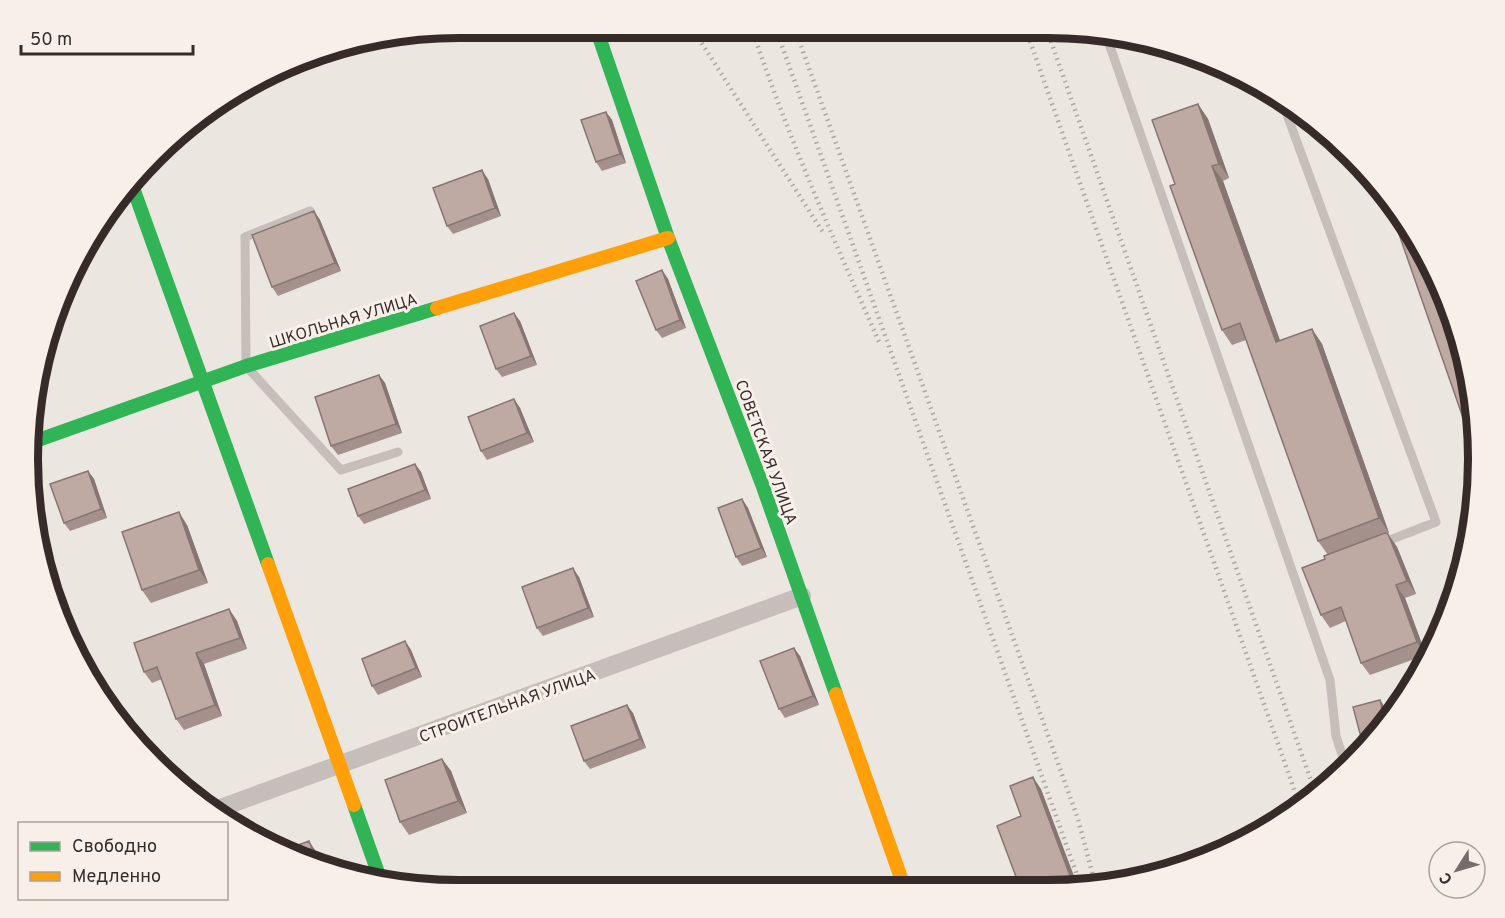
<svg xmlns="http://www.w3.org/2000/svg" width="1505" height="918" viewBox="0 0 1505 918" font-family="Overpass,sans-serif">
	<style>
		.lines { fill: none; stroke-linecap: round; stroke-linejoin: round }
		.lane { stroke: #c5beba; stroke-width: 9 }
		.street { stroke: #c5beba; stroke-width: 18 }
		.fast { stroke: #30b455; stroke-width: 14 }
		.slow { stroke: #ff9f0a; stroke-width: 14 }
		.rail { stroke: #ada7a4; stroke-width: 4.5; stroke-dasharray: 1.5 4.5; stroke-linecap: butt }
		.wall { fill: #a4918c }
		.shaded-wall { fill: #867672 }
		.building { fill: #bfa9a3; stroke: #867672; stroke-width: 1.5 }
		.labels { text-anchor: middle; stroke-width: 6; stroke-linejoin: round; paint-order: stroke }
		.street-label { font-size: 16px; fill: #362b28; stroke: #f8efe9 }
		.rim { fill: none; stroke: #362b28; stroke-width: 8 }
	</style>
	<rect width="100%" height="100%" fill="#ece6e1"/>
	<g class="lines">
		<!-- lane -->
		<path class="lane" d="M1105,32L1330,680L1336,736L1346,767
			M1282,101L1436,522L1382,543
			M310,211L245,237L246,366L341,470L398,452
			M225,806L232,822"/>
		<!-- street -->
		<path class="street" d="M212,811L802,596"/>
		<!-- fast -->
		<path class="fast" d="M596,28L668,238L762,484L836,694
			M132,185L268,564
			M30,443L246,366L437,308
			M354,805L381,881"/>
		<!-- slow -->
		<path class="slow" d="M437,308L668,238
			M268,564L354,805
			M836,694L905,889"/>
		<!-- rail -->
		<path class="rail" d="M692,28L824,234
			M752,29C788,137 834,240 880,344
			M776,29L1082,889
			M795,29L1078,819L1096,887
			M1026,30L1300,806
			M1047,30L1316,795"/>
	</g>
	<!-- wall -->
	<path class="wall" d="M532,27L552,28L536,33Z
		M1198,104L1208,119L1229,178L1223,181L1280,341L1312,329L1322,344L1389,533L1387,534H1388L1397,547L1416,594L1405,598L1426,655L1370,675L1361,663L1346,621L1330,628L1321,615L1325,559L1328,555L1318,541L1246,340L1232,345L1222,330L1175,184Z
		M606,112L612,120L626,163L602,171L596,162Z
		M177,136L181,146L161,153Z
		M488,179L501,216L453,234L447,226Z
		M314,211L320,220L341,271L278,296L272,287Z
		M662,270L668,279L686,328L662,338L656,330Z
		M520,321L537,365L502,377L496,369Z
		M379,375L385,383L402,433L338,455L331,446Z
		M514,399L520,408L534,442L487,460L481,451Z
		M415,464L421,472L431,499L364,524L358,516Z
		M88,471L94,479L107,518L70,531L64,523Z
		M742,499L748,508L767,557L742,566L736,557Z
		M187,525L208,583L151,603L142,590Z
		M579,577L594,617L543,636L537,628Z
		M229,609L237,621L247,649L204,664L222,716L184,730L176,719L162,679L152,683L144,672Z
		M405,641L411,650L422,677L378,695L372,686Z
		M800,656L819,705L785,718L779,709Z
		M1380,700L1386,709L1389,722L1366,747L1362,741Z
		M633,713L646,748L590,769L584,761Z
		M442,759L451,771L467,813L409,835L400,822Z"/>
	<!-- shaded-wall -->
	<path class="shaded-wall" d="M1198,104L1208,119L1229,178L1219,164Z
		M606,112L612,120L626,163L620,154Z
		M177,136L181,146L175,138Z
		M1212,166L1223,181L1286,357L1276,342Z
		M482,170L488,179L501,216L495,208Z
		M314,211L320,220L341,271L335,263Z
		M662,270L668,279L686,328L680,320Z
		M514,313L520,321L537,365L531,356Z
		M1312,329L1322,344L1389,533L1379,518Z
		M379,375L385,383L402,433L396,424Z
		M514,399L520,408L534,442L527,433Z
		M415,464L421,472L431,499L425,490Z
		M88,471L94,479L107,518L101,509Z
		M742,499L748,508L767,557L761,548Z
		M179,512L187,525L208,583L199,570Z
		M1388,534L1397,547L1416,594L1407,581Z
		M573,568L579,577L594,617L588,608Z
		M1396,585L1405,598L1426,655L1417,642Z
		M229,609L237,621L247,649L240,638Z
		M405,641L411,650L422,677L416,668Z
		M794,648L800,656L819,705L813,696Z
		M196,653L204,664L222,716L215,705Z
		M1380,700L1386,709L1389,722L1386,725Z
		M627,705L633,713L646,748L640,739Z
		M442,759L451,771L467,813L458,801Z
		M1033,777L1041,789L1079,889L1075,890Z
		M309,841L315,850L321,865H318Z"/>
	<!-- building -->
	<path class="building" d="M1198,104L1219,164L1212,166L1276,342L1312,329L1379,518L1318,541L1240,323L1222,330L1170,186L1175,184L1152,120Z
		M606,112L620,154L596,162L581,120Z
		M482,170L495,208L447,226L433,188Z
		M1385,194L1420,243L1455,320L1474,402L1476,455Z
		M314,211L335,263L272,287L252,235Z
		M662,270L680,320L656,330L636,281Z
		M514,313L531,356L496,369L480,326Z
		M379,375L396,424L331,446L315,397Z
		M514,399L527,433L481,451L468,417Z
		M415,464L425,490L358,516L348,489Z
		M88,471L101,509L64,523L50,484Z
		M742,499L761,548L736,557L718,508Z
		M179,512L199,570L142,590L122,532Z
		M1385,533L1388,534L1407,581L1396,585L1417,642L1361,663L1341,607L1321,615L1302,568L1325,559L1324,556Z
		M573,568L588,608L537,628L522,587Z
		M229,609L240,638L196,653L215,705L176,719L157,667L144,672L134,643Z
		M405,641L416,668L372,686L362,659Z
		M794,648L813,696L779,709L760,661Z
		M1380,700L1386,725L1373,739L1362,741L1353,707Z
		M627,705L640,739L584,761L571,726Z
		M442,759L458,801L400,822L385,780Z
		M1033,777L1075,889L1072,890H1021L997,826L1021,816L1010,786Z
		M309,841L318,865L294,858L282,851Z"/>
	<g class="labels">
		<!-- street labels -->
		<g class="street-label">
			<text transform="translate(343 320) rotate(-17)" y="6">ШКОЛЬНАЯ УЛИЦА</text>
			<text transform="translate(767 452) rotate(70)" y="6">СОВЕТСКАЯ УЛИЦА</text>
			<text transform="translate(507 705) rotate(-20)" y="6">СТРОИТЕЛЬНАЯ УЛИЦА</text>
		</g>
	</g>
	<!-- crop -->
	<path d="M0 0H1505V918H0ZM459 38H1047A421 421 0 0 1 1468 459V459A421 421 0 0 1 1047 880H459A421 421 0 0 1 38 459V459A421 421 0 0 1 459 38Z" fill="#f8efe9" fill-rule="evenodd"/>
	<path class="rim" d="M459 38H1047A421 421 0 0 1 1468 459V459A421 421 0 0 1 1047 880H459A421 421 0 0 1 38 459V459A421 421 0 0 1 459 38Z"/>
	<!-- legend -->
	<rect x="18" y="822" width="210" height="78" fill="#f8efe9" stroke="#aaa19c" stroke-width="1.5"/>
	<rect x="30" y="842" width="30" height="9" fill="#30b455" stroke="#aaa19c" stroke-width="1.5"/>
	<text x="72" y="852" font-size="18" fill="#362b28">Свободно</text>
	<rect x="30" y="872" width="30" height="9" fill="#ff9f0a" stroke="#aaa19c" stroke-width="1.5"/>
	<text x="72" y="882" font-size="18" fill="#362b28">Медленно</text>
	<!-- north arrow -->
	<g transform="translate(1457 870) rotate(233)"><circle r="28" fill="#f8efe9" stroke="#aaa19c" stroke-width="1.5"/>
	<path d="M0-4.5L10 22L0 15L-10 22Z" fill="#766c69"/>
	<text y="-9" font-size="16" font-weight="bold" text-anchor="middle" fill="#362b28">С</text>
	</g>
	<!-- scale -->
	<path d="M21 45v9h172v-9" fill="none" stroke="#362b28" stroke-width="3"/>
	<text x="30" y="45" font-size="18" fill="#362b28" stroke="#f8efe9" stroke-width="4.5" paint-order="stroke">50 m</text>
</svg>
